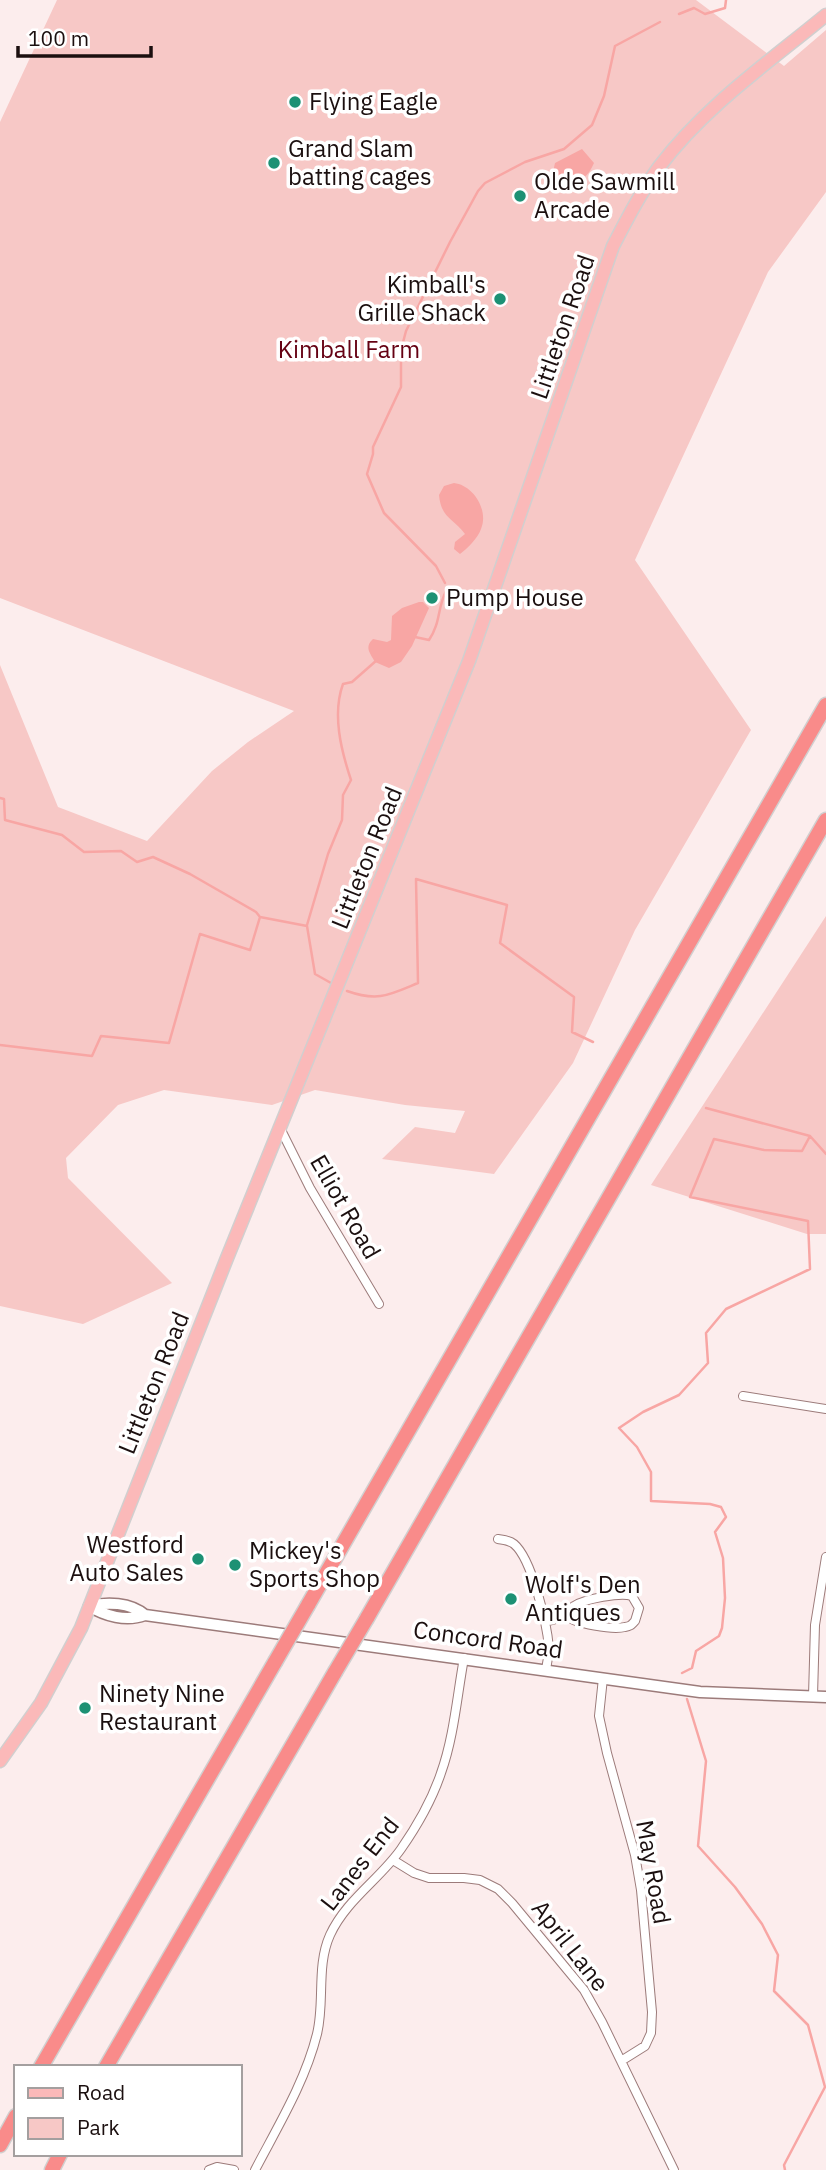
<svg xmlns="http://www.w3.org/2000/svg" width="826" height="2170" viewBox="0 0 826 2170" font-family="'IBM Plex Sans',sans-serif">
	<style>
		.green { fill: #f7c8c6 }
		.water { fill: #f8a6a4 }
		.lines { fill: none; stroke-linecap: round; stroke-linejoin: round }
		.stream { stroke: #f8a6a4; stroke-width: 2.5 }
		.minor-casing { stroke: #9c7b7a; stroke-width: 10 }
		.secondary-casing { stroke: #9c7b7a; stroke-width: 13 }
		.primary-casing { stroke: #d1cfcf; stroke-width: 15 }
		.motorway-casing { stroke: #d1cfcf; stroke-width: 17 }
		.minor { stroke: #fff; stroke-width: 8 }
		.secondary { stroke: #fff; stroke-width: 10 }
		.primary { stroke: #fbb9b9; stroke-width: 12 }
		.motorway { stroke: #f98b8a; stroke-width: 14 }
		.motorway-bridge-casing { stroke: #d1cfcf; stroke-width: 17; stroke-linecap: butt }
		.motorway-bridge { stroke: #f98b8a; stroke-width: 14 }
		.poi-dot { fill: #1d9174; stroke: #fff; stroke-width: 2.5 }
		.labels { text-anchor: middle; stroke-width: 7; stroke-linejoin: round; paint-order: stroke }
		.poi-label { font-size: 24px; fill: #1b0f0f; stroke: #fff; text-anchor: start }
		.street-label { font-size: 24px; fill: #1b0f0f; stroke: #fff }
		.park-label { font-size: 24px; fill: #650113; stroke: #fff }
	</style>
	<rect width="100%" height="100%" fill="#fceded"/>
	<!-- green -->
	<path class="green" d="M57,0H696L784,66L826,30V192L768,272L635,560L751,730L635,930L573,1063L494,1174L382,1159L415,1127L455,1133L465,1111L405,1105L315,1090L272,1105L164,1090L118,1105L66,1158L68,1178L172,1283L83,1324L0,1306V665L58,807L147,841L212,771L248,742L294,711L0,598V122Z
		M826,916V1234H807L651,1185Z"/>
	<!-- water -->
	<path class="water" d="M582,149L594,163C588,177 581,182 567,184L553,172L555,163Z
		M454,483C473,485 489,510 481,529C478,538 467,549 460,554L454,549L455,542L465,534C453,518 441,518 439,495L444,486Z
		M419,602H423L429,608L412,646L401,662L389,668L375,662C370,653 364,647 373,639L387,642L391,640L392,616L402,608Z"/>
	<g class="lines">
		<!-- stream -->
		<path class="stream" d="M679,14L694,8L705,14L725,8L726,0
			M445,583L436,566L384,513L367,474L373,454V447L401,387V350L406,331L450,242L478,191L485,183L525,162L564,149L592,125L604,96L615,46L660,22
			M415,637L429,640C441,622 437,609 446,591
			M0,798L4,799L5,820L62,835L84,852L121,851L137,862L153,857L190,874L256,912L260,917
			M307,925L328,854L342,820L343,795L351,780C341,750 332,714 343,684L352,682L377,660
			M347,991C378,1002 389,995 418,983L416,879L507,905L500,943L574,997L572,1032L593,1042
			M0,1045L92,1056L101,1036L169,1043L200,934L250,950L260,917L307,926L315,974L331,983
			M706,1108L810,1136L826,1154
			M682,1673L692,1668L696,1651L719,1636L722,1628L725,1598L723,1558L715,1532L726,1517L721,1507L710,1504L651,1501V1472L637,1447L619,1428L643,1412L679,1395L708,1363L706,1333L726,1309L810,1269L808,1221L690,1197L714,1139L764,1150L802,1151L810,1136
			M687,1699L706,1761L698,1846L735,1887L762,1924L778,1955L774,1991L808,2025L825,2087L784,2165L785,2170"/>
		<!-- minor casing -->
		<g class="minor-casing">
			<path id="minor" d="M280,1128L310,1188L379,1304
				M743,1396L826,1409
				M498,1539C504,1540 509,1540 514,1544C532,1559 547,1624 549,1648C549,1655 547,1662 546,1670
				M545,1622L567,1616C575,1624 613,1630 625,1627C631,1626 631,1625 635,1621L639,1608L632,1596C621,1592 584,1599 574,1606C569,1609 569,1610 567,1616
				M603,1678L599,1716L607,1753L635,1855L641,1890L652,2012L651,2033L645,2046L621,2061
				M813,1696L815,1625L826,1557
				M393,1860L414,1873L429,1878H464L480,1880L498,1889L512,1903L584,1990L602,2022L674,2170
				M209,2170L217,2167L234,2170
				M255,2170C278,2126 305,2082 317,2034C325,2002 316,1966 330,1935C346,1900 380,1879 401,1849C417,1826 432,1800 441,1773C454,1737 457,1696 464,1658"/>
		</g>
		<!-- secondary casing -->
		<g class="secondary-casing">
			<path id="secondary" d="M89,1606C105,1616 126,1622 145,1615L700,1692L826,1697
				M89,1606C107,1602 130,1602 145,1615"/>
		</g>
		<!-- primary casing -->
		<g class="primary-casing">
			<path id="primary" d="M0,1761L41,1703L81,1628L227,1258L469,661L613,246C627,219 641,192 659,167C704,107 769,62 826,15"/>
		</g>
		<!-- motorway casing -->
		<g class="motorway-casing">
			<path id="motorway" d="M308,1605L826,705
				M367,1618L826,820
				M41,2067L275,1662
				M106,2067L335,1672
				M0,2145L16,2116
				M52,2170L60,2154"/>
		</g>
		<!-- minor -->
		<use href="#minor" class="minor"/>
		<!-- secondary -->
		<use href="#secondary" class="secondary"/>
		<!-- primary -->
		<use href="#primary" class="primary"/>
		<!-- motorway -->
		<use href="#motorway" class="motorway"/>
		<!-- motorway-bridge casing -->
		<g class="motorway-bridge-casing">
			<path id="motorway-bridge" d="M275,1662L308,1605
				M335,1672L367,1618"/>
		</g>
		<!-- motorway-bridge -->
		<use href="#motorway-bridge" class="motorway-bridge"/>
	</g>
	<!-- markers -->
	<g class="poi-dot">
		<circle cx="295" cy="102" r="7"/>
		<circle cx="274" cy="163" r="7"/>
		<circle cx="520" cy="196" r="7"/>
		<circle cx="500" cy="299" r="7"/>
		<circle cx="432" cy="598" r="7"/>
		<circle cx="198" cy="1559" r="7"/>
		<circle cx="235" cy="1565" r="7"/>
		<circle cx="511" cy="1599" r="7"/>
		<circle cx="85" cy="1708" r="7"/>
	</g>
	<g class="labels">
		<!-- poi labels -->
		<g class="poi-label">
			<text x="309" y="110">Flying Eagle</text>
			<text x="288" y="157">Grand Slam<tspan x="288" dy="28">batting cages</tspan></text>
			<text x="534" y="190">Olde Sawmill<tspan x="534" dy="28">Arcade</tspan></text>
			<text x="486" y="293" text-anchor="end">Kimball's<tspan x="486" dy="28">Grille Shack</tspan></text>
			<text x="446" y="606">Pump House</text>
			<text x="184" y="1553" text-anchor="end">Westford<tspan x="184" dy="28">Auto Sales</tspan></text>
			<text x="249" y="1559">Mickey's<tspan x="249" dy="28">Sports Shop</tspan></text>
			<text x="525" y="1593">Wolf's Den<tspan x="525" dy="28">Antiques</tspan></text>
			<text x="99" y="1702">Ninety Nine<tspan x="99" dy="28">Restaurant</tspan></text>
		</g>
		<!-- street labels -->
		<g class="street-label">
			<text transform="translate(563 327) rotate(-71)" y="8">Littleton Road</text>
			<text transform="translate(367 858) rotate(-68)" y="8">Littleton Road</text>
			<text transform="translate(345 1207) rotate(60)" y="8">Elliot Road</text>
			<text transform="translate(154 1383) rotate(-68)" y="8">Littleton Road</text>
			<text transform="translate(488 1640) rotate(8)" y="8">Concord Road</text>
			<text transform="translate(360 1864) rotate(-52)" y="8">Lanes End</text>
			<text transform="translate(653 1872) rotate(80)" y="8">May Road</text>
			<text transform="translate(570 1946) rotate(52)" y="8">April Lane</text>
		</g>
		<!-- park labels -->
		<g class="park-label">
			<text x="349" y="358">Kimball Farm</text>
		</g>
	</g>
	<!-- legend -->
	<rect x="14" y="2065" width="228" height="91" fill="#ffffff" stroke="#a49f9f" stroke-width="2"/>
	<rect x="28" y="2088" width="35" height="10" fill="#fbb9b9" stroke="#a49f9f" stroke-width="2"/>
	<text x="77" y="2100" font-size="21" fill="#1b0f0f">Road</text>
	<rect x="28" y="2118" width="35" height="21" fill="#f7c8c6" stroke="#a49f9f" stroke-width="2"/>
	<text x="77" y="2135" font-size="21" fill="#1b0f0f">Park</text>
	<!-- scale -->
	<path d="M18 46v10h133v-10" fill="none" stroke="#1b0f0f" stroke-width="3.5"/>
	<text x="28" y="46" font-size="21" fill="#1b0f0f" stroke="#ffffff" stroke-width="5" paint-order="stroke">100 m</text>
</svg>
